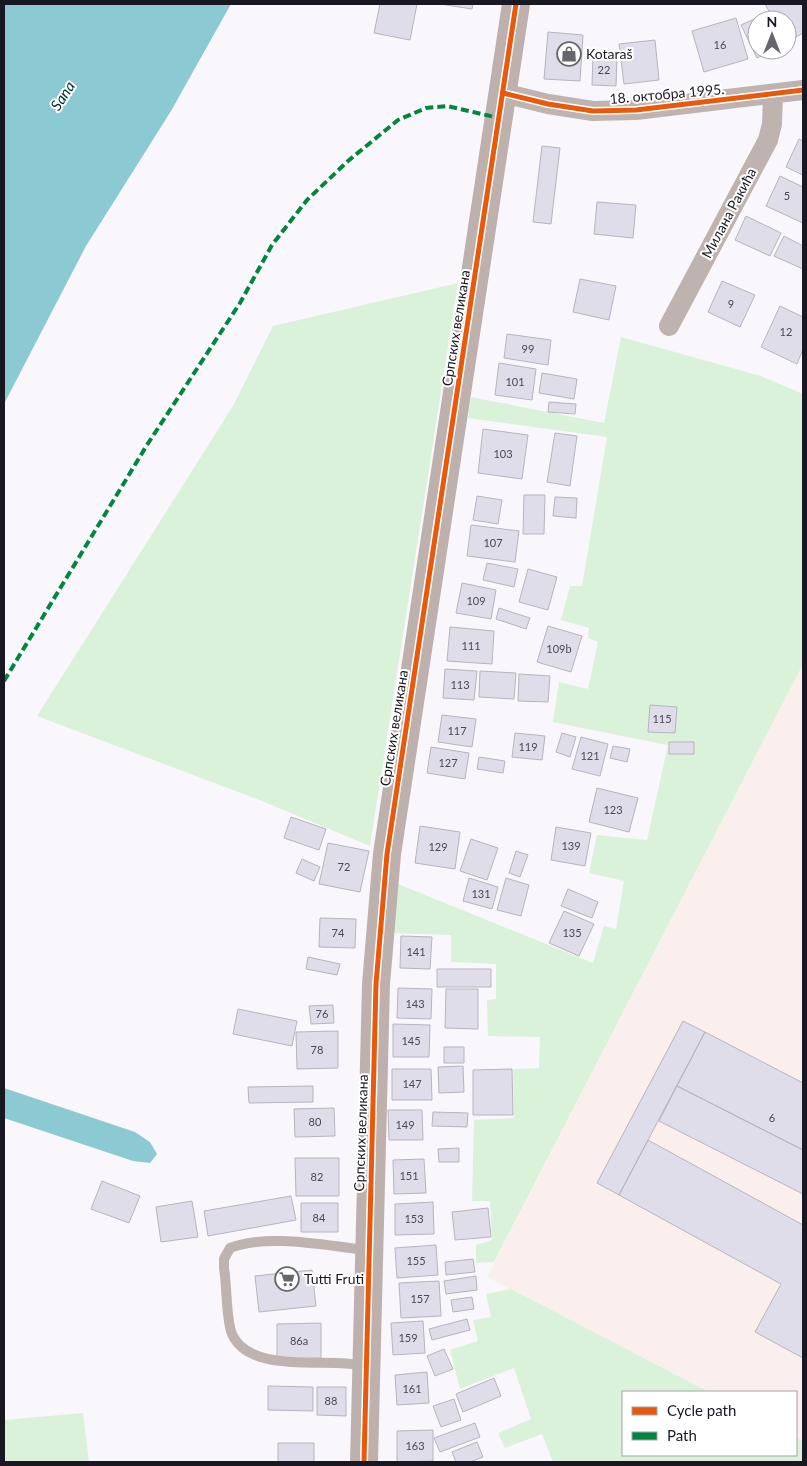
<svg xmlns="http://www.w3.org/2000/svg" width="807" height="1466" viewBox="0 0 807 1466" font-family="Lato,sans-serif">
	<style>
		.industrial { fill: #fbefee }
		.green { fill: #daf2da }
		.water { fill: #8ccad3 }
		.building { fill: #e0ddea; stroke: #b7b4bd }
		.lines { fill: none; stroke-linecap: round; stroke-linejoin: round }
		.lane { stroke: #bfb3af; stroke-width: 10 }
		.street { stroke: #bfb3af; stroke-width: 20 }
		.secondary { stroke: #beb1ad; stroke-width: 28 }
		.quiet { stroke: #00873e; stroke-width: 4; stroke-dasharray: 8 4; stroke-linecap: butt }
		.cycleway-casing { stroke: #fff; stroke-width: 8 }
		.cycleway { stroke: #e8590c; stroke-width: 5 }
		.labels { text-anchor: middle; stroke-width: 4; stroke-linejoin: round; paint-order: stroke }
		.number-label { font-size: 11px; fill: #4b4854 }
		.poi-label { font-size: 14px; fill: #191722; stroke: #fff; text-anchor: start }
		.street-label { font-size: 14px; fill: #191722; stroke: #fff }
		.water-label { font-size: 15px; font-style: italic; fill: #033035; stroke: #fff }
	</style>
	<rect width="100%" height="100%" fill="#f9f7fc"/>
	<!-- industrial -->
	<path class="industrial" d="M803,664V1441L796,1437V1392H709L487,1277Z"/>
	<!-- green -->
	<path class="green" d="M458,283L370,846L262,801L37,716L233,406L273,326Z
		M621,337L761,376L803,394V664L494,1262L476,1263V1245L492,1240L490,1201H472L474,1120L514,1118L513,1069L539,1068L540,1037L488,1036L487,1000L496,999V964L451,962V935L389,933L393,882L593,963L604,926L616,929L624,881L589,873L597,835L647,840L668,745L553,722L559,682L588,689L598,642L588,638L589,628L561,620L570,586H582L607,437L468,418L471,397L604,423Z
		M511,1289L709,1392H623V1455H796V1437L803,1441V1462H553L542,1434L505,1448L498,1433L531,1419L514,1368L460,1389L450,1350L478,1341L473,1320L491,1317L486,1294Z
		M83,1413L89,1462H4V1420Z"/>
	<!-- water -->
	<path class="water" d="M4,4H231L171,111L86,246L4,404Z
		M4,1088L135,1132L150,1142L157,1154L150,1163L133,1161L4,1118Z"/>
	<!-- building -->
	<path class="building" d="M380,4H417L410,40L374,33Z
		M440,4H473L472,9Z
		M765,4H803V33L787,42V20H774Z
		M765,14L769,20H757V50H774L757,58L741,25Z
		M736,18L748,59L704,72L692,31Z
		M548,32L583,35L580,81L544,79Z
		M655,40L659,80L624,84L619,44Z
		M593,54L617,56L616,86L592,85Z
		M799,139L803,141V175L786,167Z
		M542,146L560,148L551,224L533,222Z
		M780,176L803,187V223L766,206Z
		M597,202L636,205L633,238L594,234Z
		M746,216L781,233L770,256L735,240Z
		M784,236L803,246V269L774,256Z
		M580,279L616,286L609,320L573,312Z
		M722,281L755,295L740,327L708,312Z
		M780,306L803,317V349L797,364L761,347Z
		M507,334L551,340L548,365L504,358Z
		M499,363L536,369L532,400L495,395Z
		M542,373L577,379L574,399L539,393Z
		M549,402L576,404L575,414L548,412Z
		M483,429L528,435L522,479L478,473Z
		M555,433L577,436L570,486L547,482Z
		M524,495H545L544,534H523Z
		M477,496L502,500L498,524L473,520Z
		M555,497L577,498L576,518L553,516Z
		M471,525L519,531L515,562L467,556Z
		M487,563L518,569L514,587L483,580Z
		M528,569L557,577L548,610L519,602Z
		M462,583L496,590L491,619L456,613Z
		M499,608L530,618L526,629L496,619Z
		M548,626L582,636L571,672L537,662Z
		M450,627L494,631L492,664L447,661Z
		M445,669L477,671L474,700L443,698Z
		M480,671L516,673L514,699L479,697Z
		M519,674L550,676L548,702L518,701Z
		M650,705L677,707L675,733L648,732Z
		M442,715L476,719L472,747L438,742Z
		M515,733L545,736L542,760L512,757Z
		M562,733L576,737L570,757L556,752Z
		M581,737L608,744L600,776L572,769Z
		M669,742H694V754H669Z
		M613,746L630,749L627,762L610,758Z
		M431,747L469,753L465,779L427,773Z
		M479,757L505,761L503,773L477,769Z
		M597,788L638,798L629,832L589,822Z
		M291,817L326,829L319,850L284,838Z
		M420,826L460,832L455,869L415,863Z
		M556,827L591,833L585,866L551,860Z
		M471,839L498,848L487,880L460,871Z
		M328,843L369,851L360,892L319,884Z
		M516,851L528,855L520,877L509,873Z
		M302,859L320,867L314,881L296,873Z
		M469,878L498,887L492,909L463,901Z
		M506,878L529,885L521,916L497,910Z
		M568,889L598,902L592,918L561,906Z
		M564,911L594,924L579,956L549,943Z
		M320,918L356,919L355,948L319,947Z
		M401,936L432,937L430,969L400,968Z
		M308,957L340,964L337,975L306,969Z
		M437,969H491V987H437Z
		M398,988L432,989L431,1019L397,1018Z
		M446,989H478V1029L445,1028Z
		M333,1005L334,1023L311,1024L309,1006Z
		M238,1009L297,1021L292,1046L233,1034Z
		M683,1021L705,1032L619,1195L597,1183Z
		M393,1024L430,1025L429,1057H393Z
		M338,1031V1068L297,1069L296,1032Z
		M705,1032L803,1083V1150L677,1086Z
		M444,1047H464V1063H444Z
		M463,1066L464,1092L439,1093L438,1067Z
		M392,1069H431L432,1100H392Z
		M512,1069L513,1115H473V1070Z
		M313,1086V1102L249,1103L248,1087Z
		M677,1086L803,1150V1194L659,1121Z
		M334,1108L335,1136L295,1137L294,1109Z
		M388,1110H422L423,1140H389Z
		M433,1112L468,1113L467,1127L432,1126Z
		M648,1140L803,1225V1358L755,1332L781,1284L619,1195Z
		M459,1148V1162H439L438,1149Z
		M295,1158H339V1196H296Z
		M424,1159L426,1193L394,1194L393,1160Z
		M102,1181L140,1196L129,1223L91,1209Z
		M291,1196L296,1220L208,1236L204,1211Z
		M192,1201L198,1237L161,1242L156,1207Z
		M433,1202L434,1234L395,1235V1204Z
		M301,1203H338V1232H301Z
		M488,1208L491,1237L455,1240L452,1212Z
		M436,1245L438,1275L397,1278L395,1248Z
		M473,1259L475,1272L446,1275L445,1262Z
		M312,1270L316,1306L259,1312L255,1276Z
		M476,1276L477,1290L446,1294L444,1281Z
		M439,1281L441,1316L401,1318L399,1283Z
		M472,1297L474,1309L453,1312L451,1300Z
		M467,1319L470,1330L432,1340L429,1329Z
		M423,1321L425,1353L393,1355L391,1323Z
		M321,1323V1358L277,1359V1324Z
		M444,1349L453,1369L435,1376L427,1356Z
		M427,1372L429,1403L397,1405L395,1375Z
		M494,1378L501,1396L463,1412L456,1394Z
		M268,1386L313,1387V1411L268,1410Z
		M317,1387H346V1416L317,1415Z
		M454,1399L461,1420L441,1427L433,1406Z
		M475,1423L480,1437L440,1452L434,1438Z
		M433,1430V1461L397,1462V1431Z
		M477,1442L483,1457L470,1462H456L452,1452Z
		M278,1443H314V1462H278Z"/>
	<g class="lines">
		<!-- lane -->
		<path class="lane" d="M365,1366C328,1357 250,1375 232,1334C226,1320 227,1285 224,1268V1259L230,1248C270,1233 326,1246 367,1250"/>
		<!-- street -->
		<path class="street" d="M503,93L548,104L593,111L636,110L803,90
			M669,326L768,140L772,124L773,95"/>
		<!-- secondary -->
		<path class="secondary" d="M364,1462L376,984L387,854L516,4"/>
		<!-- quiet -->
		<path class="quiet" d="M4,681L147,445L240,303L272,245L307,200L348,161L398,120L426,108L447,106L499,118"/>
		<!-- cycleway casing -->
		<g class="cycleway-casing">
			<path id="cycleway" d="M503,93L548,104L593,111L636,110L803,90
				M364,1462L376,984L387,854L516,4"/>
		</g>
		<!-- cycleway -->
		<use href="#cycleway" class="cycleway"/>
	</g>
	<!-- icons -->
	<defs>
		<g id="shop-ring" transform="scale(1.25)"><circle r="9.5" fill="#fff" stroke="#67656e" stroke-width="1.5"/><path d="M-5-2.5h2.3a2.7 3.5 0 0 1 5.4 0H5L5.5 6h-11ZM-1.5-2.5h3a1.5 2.3 0 0 0-3 0Z" fill="#67656e"/></g>
		<g id="supermarket-ring" transform="scale(1.25)"><circle r="9.5" fill="#fff" stroke="#67656e" stroke-width="1.5"/><path d="M-6-5.5h2.5l.6 2H6L4.5 2H-2.5L-4.4-4H-6ZM-1.5 3.2a1.3 1.3 0 1 0 .1 0ZM3 3.2a1.3 1.3 0 1 0 .1 0Z" fill="#67656e"/></g>
	</defs>
	<g fill-rule="evenodd">
		<use href="#shop-ring" x="569" y="54"/>
		<use href="#supermarket-ring" x="287" y="1279"/>
	</g>
	<g class="labels">
		<!-- number labels -->
		<g class="number-label">
			<text x="720" y="49">16</text>
			<text x="604" y="74">22</text>
			<text x="787" y="200">5</text>
			<text x="731" y="308">9</text>
			<text x="786" y="336">12</text>
			<text x="528" y="353">99</text>
			<text x="515" y="386">101</text>
			<text x="503" y="458">103</text>
			<text x="493" y="547">107</text>
			<text x="476" y="605">109</text>
			<text x="471" y="650">111</text>
			<text x="559" y="653">109b</text>
			<text x="460" y="689">113</text>
			<text x="662" y="723">115</text>
			<text x="457" y="735">117</text>
			<text x="528" y="751">119</text>
			<text x="590" y="760">121</text>
			<text x="448" y="767">127</text>
			<text x="613" y="814">123</text>
			<text x="571" y="850">139</text>
			<text x="438" y="851">129</text>
			<text x="344" y="871">72</text>
			<text x="481" y="898">131</text>
			<text x="338" y="937">74</text>
			<text x="572" y="937">135</text>
			<text x="416" y="956">141</text>
			<text x="415" y="1008">143</text>
			<text x="322" y="1018">76</text>
			<text x="411" y="1045">145</text>
			<text x="317" y="1054">78</text>
			<text x="412" y="1088">147</text>
			<text x="772" y="1122">6</text>
			<text x="315" y="1126">80</text>
			<text x="405" y="1129">149</text>
			<text x="409" y="1180">151</text>
			<text x="317" y="1181">82</text>
			<text x="319" y="1222">84</text>
			<text x="414" y="1223">153</text>
			<text x="416" y="1265">155</text>
			<text x="420" y="1303">157</text>
			<text x="408" y="1342">159</text>
			<text x="299" y="1345">86a</text>
			<text x="412" y="1393">161</text>
			<text x="331" y="1405">88</text>
			<text x="415" y="1450">163</text>
		</g>
		<!-- poi labels -->
		<g class="poi-label">
			<text x="586" y="59">Kotaraš</text>
			<text x="304" y="1284">Tutti Fruti</text>
		</g>
		<!-- street labels -->
		<g class="street-label">
			<text transform="translate(667 94) rotate(-5)" y="5">18. октобра 1995.</text>
			<text transform="translate(729 213) rotate(-62)" y="5">Милана Ракића</text>
			<text transform="translate(456 328) rotate(-81)" y="5">Српских великана</text>
			<text transform="translate(394 728) rotate(-81)" y="5">Српских великана</text>
			<text transform="translate(361 1133) rotate(-88)" y="5">Српских великана</text>
		</g>
		<!-- water labels -->
		<g class="water-label">
			<text transform="translate(63 96) rotate(-57)" y="5">Sana</text>
		</g>
	</g>
	<!-- border -->
	<rect width="807" height="1466" fill="none" stroke="#191722" stroke-width="10"/>
	<!-- legend -->
	<rect x="622" y="1391" width="175" height="65" fill="#ffffff" stroke="#a3a2a7"/>
	<rect x="632" y="1407" width="25" height="8" fill="#e8590c" stroke="#a3a2a7"/>
	<text x="667" y="1416" font-size="15" fill="#191722">Cycle path</text>
	<rect x="632" y="1432" width="25" height="8" fill="#00873e" stroke="#a3a2a7"/>
	<text x="667" y="1441" font-size="15" fill="#191722">Path</text>
	<!-- north arrow -->
	<g transform="translate(772 35)"><circle r="24" fill="#ffffff" stroke="#a3a2a7"/>
	<path d="M0-4L9 19L0 12L-9 19Z" fill="#67656e"/>
	<text y="-8" font-size="14" font-weight="bold" text-anchor="middle" fill="#191722">N</text>
	</g>
</svg>
